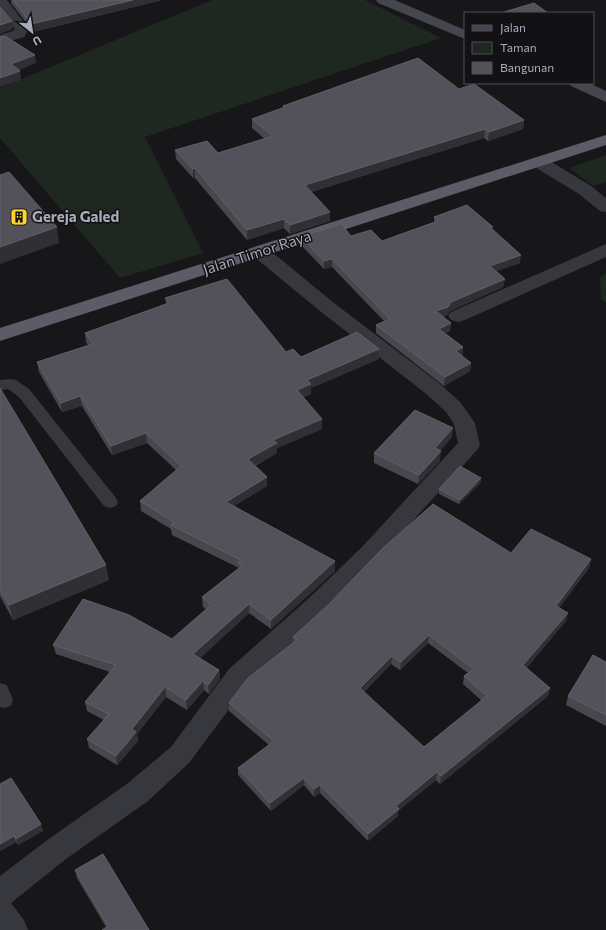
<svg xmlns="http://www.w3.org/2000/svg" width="606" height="930" viewBox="0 0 606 930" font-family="Commissioner,sans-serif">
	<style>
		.green { fill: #1e2720 }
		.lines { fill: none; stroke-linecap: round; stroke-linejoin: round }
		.service { fill: #37373e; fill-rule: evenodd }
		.minor { fill: #37373e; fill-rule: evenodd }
		.secondary { fill: #45464e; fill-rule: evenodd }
		.trunk { fill: #5b5c66; fill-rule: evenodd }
		.wall { fill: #48474e; fill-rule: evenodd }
		.shaded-wall { fill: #302f34 }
		.building { fill: #53525a; stroke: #606068; fill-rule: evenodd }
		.labels { text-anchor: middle; stroke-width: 3; stroke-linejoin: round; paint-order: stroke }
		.poi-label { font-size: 15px; font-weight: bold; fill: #a8abb9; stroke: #121114; text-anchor: start }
		.street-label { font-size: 15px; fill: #a8abb9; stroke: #121114 }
	</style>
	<rect width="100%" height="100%" fill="#171619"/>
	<!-- green -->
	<path class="green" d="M212,0H365L441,38L145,137L203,253L120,278L0,138V88Z
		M606,155V182L593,186L569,168Z
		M606,273V303L601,299L600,278Z"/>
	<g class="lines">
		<!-- service -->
		<path class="service" d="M11,379L16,380L29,389L116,498L118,502L116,506L110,508L104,506L19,397L8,389L0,390V380Z
			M0,683L7,685L13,700L11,706L4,708L0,707Z"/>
		<!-- minor -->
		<path class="minor" d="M0,0H7L29,29L24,37L0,44V35L13,31L15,29L0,11Z
			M539,157L545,158L591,186L606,198V212L600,211L579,194L533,166L531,162L533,158Z
			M606,244V257L465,320L458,322L451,320L448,316L451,312Z
			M260,246L267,248L334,303L439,383L460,402L475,423L480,445L477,450L378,559L327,612L247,685L189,763L148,801L66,859L11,903L24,920L28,930H0V876L46,841L128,783L171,747L229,669L309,598L362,547L458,443L454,424L446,412L425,393L320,311L253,256L251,252L253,248Z"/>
		<!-- secondary -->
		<path class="secondary" d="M376,0H395L465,30V39L378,3Z
			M569,83H589L606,91V102L571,86Z"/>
		<!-- trunk -->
		<path class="trunk" d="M606,135V145L0,341V328Z"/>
	</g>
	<!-- wall -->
	<path class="wall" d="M11,0H162L29,33L28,25L11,3Z
		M459,89L524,120L523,129L488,141L484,138L311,192L330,221L290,234L284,228L247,240L195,178H193L176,159L175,150L218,153L265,139L252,128V119L283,108V106Z
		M434,217L493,230L520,263L496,271L505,279L503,287L450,311L447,315L443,317L451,323L450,331L445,333L463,347L462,356L471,363L470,371L444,386L376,333V325L384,321L332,267L324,269L301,245V237L351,236L382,241L434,222Z
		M165,298L286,352L301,357L379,359L311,388V394L303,397L322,419V429L277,448V453L255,466L267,477V486L234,506L335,571L271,629L249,613L200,658L219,670L220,679L209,694L204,690L187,710L166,697L137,734L138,741L117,765L89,748L87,739L104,720L87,711L85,702L110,672L56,654L53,645L172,639L206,609L203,607L202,597L239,568L172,535L171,529L141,511L140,501L176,470L147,443L112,455L82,406L62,412L39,372L37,362L88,345L86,342L85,333L166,304Z
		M0,388L109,580L13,620L0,596Z
		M452,437L440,451V461L418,484L374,463V453Z
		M481,482L459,504L439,494V489Z
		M511,553L591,559L589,568L559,608L566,621L526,668L550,688L548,696L440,784L436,780L398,811V816L368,841L320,793L314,797L304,785L271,811L238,775V768L269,745L229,711V703L293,644V637ZM428,643L468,673L464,676L463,684L482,701L424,747L364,692L391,664L400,670Z
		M606,662V726L566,705L568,696Z
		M0,784L41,824L43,831L18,845L16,842L0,851Z
		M75,870L149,930L106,927L77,878Z"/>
	<!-- shaded-wall -->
	<path class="shaded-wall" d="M133,0H162L29,33L27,25Z
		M12,21L13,29L0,34V25Z
		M35,55L36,63L12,73L11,64Z
		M20,71L21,80L0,87V78Z
		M524,120L523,129L488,141L489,132Z
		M485,129L484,138L305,194V185Z
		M195,168V178H193V169Z
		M330,212V221L290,234V225Z
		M284,219V228L247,240V230Z
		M57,227L59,243L0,264V247Z
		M521,255L520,263L489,274L490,266Z
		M332,259V267L324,269V261Z
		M505,279L503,287L450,311L447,315L436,320V311L451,302Z
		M451,323L450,331L439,337V329Z
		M463,347L462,356L456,351Z
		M379,349V359L311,388V394L297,400V390L307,380Z
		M471,363L470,371L444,386L445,377Z
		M80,396L82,406L62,412L61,403Z
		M322,419V429L277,448V453L248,469V459L273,440Z
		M453,428L452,437L434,458L435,448Z
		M146,433L147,443L112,455L111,446Z
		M441,451L440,461L418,484L419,475Z
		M267,477V486L226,511V502Z
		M481,478V482L459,504L460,500Z
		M591,559L589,568L554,614L556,606Z
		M335,561V571L271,629V620Z
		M106,565L109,580L13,620L9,605Z
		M249,604V613L194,664L193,654Z
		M568,613L566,621L522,674L523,665Z
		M429,635L428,643L400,670L401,662Z
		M392,656L391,664L359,696L360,688Z
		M219,670L220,679L209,694L208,685Z
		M203,681L204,690L187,710L186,700Z
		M165,687L166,697L137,734L138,741L117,765L116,756L132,729Z
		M550,688L548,696L440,784L441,776Z
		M437,772L436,780L398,811V816L368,841V834L396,806Z
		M304,778V785L271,811L270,803Z
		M320,785V793L314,797V789Z
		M41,824L43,831L18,845L16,839Z
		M14,836L16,842L0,851V844Z"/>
	<!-- building -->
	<path class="building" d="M13,0H133L27,25L29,21Z
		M534,3L548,13H505L504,12Z
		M0,7L12,21L0,25Z
		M5,36L35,55L11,64L20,71L0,78V37Z
		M418,58L459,89L474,84L524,120L489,132L485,129L305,185L330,212L290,225L284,219L247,230L195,168L193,169L175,150L207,141L218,153L273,136L252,119L285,107L283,106Z
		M9,172L57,227L0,247V175Z
		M467,205L493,227L491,228L521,255L490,266L505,279L451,302L448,307L436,311L451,323L439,329L463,347L456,351L471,363L445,377L376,325L390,319L332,259L324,261L301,237L341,224L351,236L371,230L382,241L438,221L434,217Z
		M227,279L286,352L293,349L301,357L357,332L379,349L307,380L311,384L297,390L322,419L273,440L277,443L248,459L267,477L226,502L335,561L271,620L249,604L193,654L219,670L208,685L203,681L186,700L165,687L132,729L136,732L116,756L87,739L109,714L85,702L116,665L53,645L83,599L129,615L172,639L211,605L202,597L243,565L238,563L241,560L171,525L174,522L140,501L181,466L146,433L111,446L80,396L61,403L37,362L93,344L85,333L169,303L165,298Z
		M0,388L106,565L9,605L0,589Z
		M415,410L453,428L435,448L441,451L419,475L374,453Z
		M460,466L481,478L460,500L439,489Z
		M433,504L511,553L531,529L591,559L556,606L568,613L523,665L550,688L441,776L437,772L396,806L399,809L368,834L320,785L314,789L304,778L270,803L238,768L274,741L229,703L248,678L297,640L293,637L328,605L382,549ZM429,635L474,669L464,676L487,696L424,747L360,688L392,656L401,662Z
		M593,655L606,662V715L568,696Z
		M11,778L41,824L16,839L14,836L0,844V784Z
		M103,854L149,930H102L108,926L75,870Z"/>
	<!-- icons -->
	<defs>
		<g id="building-square" transform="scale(0.9)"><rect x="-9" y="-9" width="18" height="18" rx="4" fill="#fbd32c" stroke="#121114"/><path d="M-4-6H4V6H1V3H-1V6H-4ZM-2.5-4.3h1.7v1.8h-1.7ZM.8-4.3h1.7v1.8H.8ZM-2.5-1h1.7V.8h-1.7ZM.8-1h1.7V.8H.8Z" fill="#111"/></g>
	</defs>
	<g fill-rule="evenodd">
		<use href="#building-square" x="19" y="217"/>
	</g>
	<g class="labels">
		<!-- poi labels -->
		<g class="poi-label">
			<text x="32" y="222">Gereja Galed</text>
		</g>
		<!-- street labels -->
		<g class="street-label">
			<text transform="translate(257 253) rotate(-18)" y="5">Jalan Timor Raya</text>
		</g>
	</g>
	<!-- legend -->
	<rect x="464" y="12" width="130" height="72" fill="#121114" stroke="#4e4f56"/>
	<rect x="472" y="25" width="20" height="6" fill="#45464e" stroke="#4e4f56"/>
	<text x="500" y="32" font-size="12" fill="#a8abb9">Jalan</text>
	<rect x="472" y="42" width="20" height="12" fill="#1e2720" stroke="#4e4f56"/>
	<text x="500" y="52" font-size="12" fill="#a8abb9">Taman</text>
	<rect x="472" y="62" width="20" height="12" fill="#53525a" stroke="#4e4f56"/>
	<text x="500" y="72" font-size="12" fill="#a8abb9">Bangunan</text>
	<!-- north arrow -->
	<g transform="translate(32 32) rotate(150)" stroke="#121114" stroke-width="3" paint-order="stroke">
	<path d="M0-3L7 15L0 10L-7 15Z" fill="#a8abb9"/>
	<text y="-6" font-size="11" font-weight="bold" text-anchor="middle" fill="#a8abb9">U</text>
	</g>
</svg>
